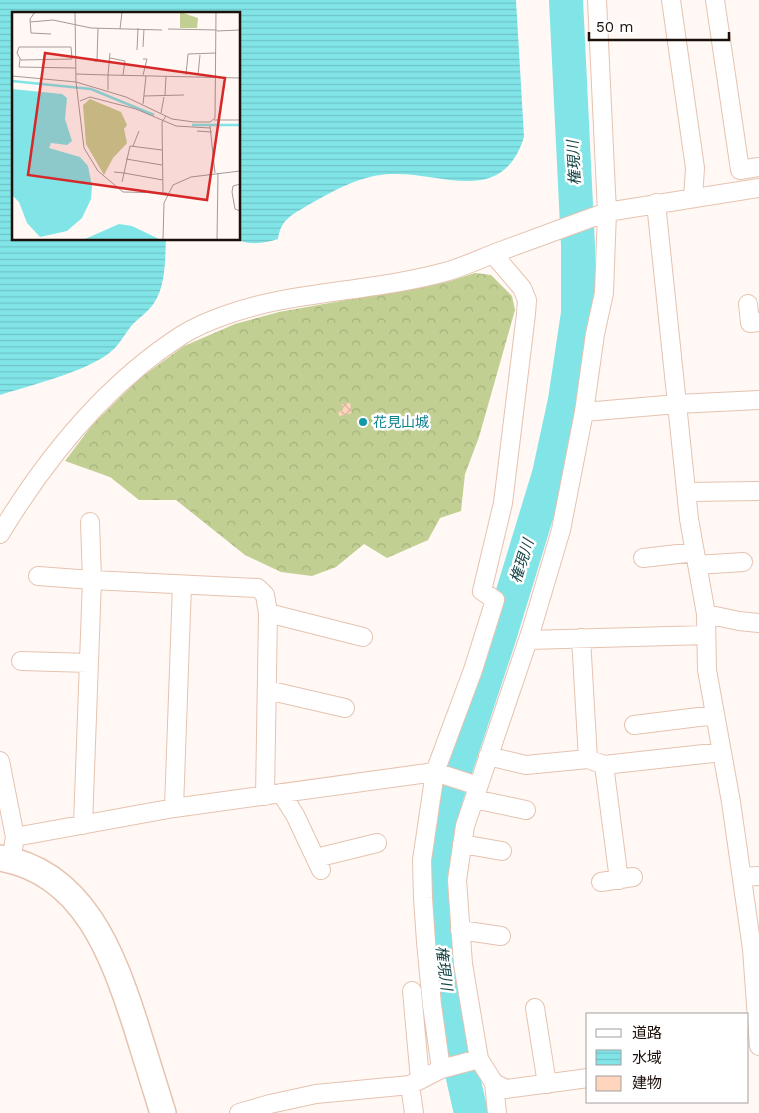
<svg xmlns="http://www.w3.org/2000/svg" width="759" height="1113" viewBox="0 0 759 1113" font-family="'Work Sans','Noto Sans JP',sans-serif">
	<style>
		.forest { fill: url(#forest-crowns) }
		.water { fill: url(#water-rules) }
		.lines { fill: none; stroke-linecap: round; stroke-linejoin: round }
		.river { stroke: #81e5e8; stroke-width: 34 }
		.building { fill: url(#building-cross-hatch) }
		.street-casing { stroke: #e5c3b0; stroke-width: 20 }
		.secondary-casing { stroke: #e5c3b0; stroke-width: 28 }
		.street { stroke: #fff; stroke-width: 18 }
		.secondary { stroke: #fff; stroke-width: 25 }
		.culture-dot { fill: #0f9aa8; stroke: #fff; stroke-width: 2 }
		.labels { text-anchor: middle; stroke-width: 5; stroke-linejoin: round; paint-order: stroke }
		.culture-label { font-size: 14px; fill: #0d838f; stroke: #fff; text-anchor: start }
		.water-label { font-size: 15px; font-style: italic; fill: #0f3f40; stroke: #fff }
		.inset-river { fill: none; stroke: #81e5e8; stroke-width: 2.5 }
		.inset-road { fill: none; stroke: #a49b96; stroke-width: 1 }
		.view { fill: #d62828; fill-opacity: 0.15; stroke: #d62828; stroke-width: 2.5 }
		.inset-edge { fill: none; stroke: #1c100a; stroke-width: 2.5 }
	</style>
	<defs>
		<pattern id="forest-crowns" width="20" height="18" patternUnits="userSpaceOnUse" patternTransform="scale(1.25)"><rect width="20" height="18" fill="#c2cf92"/><path d="M2 6a3 3 0 1 1 6 0M12 15a3 3 0 1 1 6 0" fill="none" stroke="#a6b17d"/></pattern>
		<pattern id="water-rules" width="6" height="5" patternUnits="userSpaceOnUse" patternTransform="scale(1.25)"><rect width="6" height="5" fill="#81e5e8"/><path d="M0 2.5h6" fill="none" stroke="#6fc3c6"/></pattern>
		<pattern id="building-cross-hatch" width="8" height="8" patternUnits="userSpaceOnUse" patternTransform="scale(1.25)"><rect width="8" height="8" fill="#ffd5bd"/><path d="M0 0l8 8M0 8l8-8" fill="none" stroke="#dab6a1"/></pattern>
	</defs>
	<rect width="100%" height="100%" fill="#fff8f4"/>
	<!-- forest -->
	<path class="forest" d="M475,273L491,275L512,296L515,310L479,437L465,474L461,511L440,518L428,540L387,558L364,544L336,567L312,576L281,572L245,555L176,500H139L110,477L65,461L93,424L139,379L184,346L235,324L279,312L447,282Z"/>
	<!-- water -->
	<path class="water" d="M0,0H516L524,137C502,207 442,172 392,174C361,175 337,189 310,204C294,214 281,218 278,239C263,244 249,245 235,239H239V14H14V239H166C165,259 166,285 154,303C148,312 140,317 133,324C126,332 121,342 114,349C91,371 31,385 0,395Z"/>
	<g class="lines">
		<!-- river -->
		<path class="river" d="M471,1113L452,1029L435,897V858L439,823L447,795L499,638L549,474L565,400L578,313V246L566,0"/>
	</g>
	<!-- building -->
	<path class="building" d="M350,403L352,413L339,416L338,411L343,410L342,404Z"/>
	<g class="lines">
		<!-- street casing -->
		<g class="street-casing">
			<path id="street" d="M671,0L695,168L693,198
				M715,0L740,170L759,167
				M656,203L677,404L759,400
				M748,304L750,323L759,322
				M584,412L677,404L689,519L706,614L707,670L731,802L752,949L759,1046
				M686,492L759,491
				M0,534C46,458 106,384 182,335C208,319 247,307 277,301C333,290 390,287 445,272C463,267 480,259 498,252C534,239 571,225 607,212L597,0
				M643,558L695,552
				M697,565L743,562
				M38,576L92,580L90,522
				M268,613L363,637
				M706,614L739,621L759,623
				M581,638L588,759L604,765L619,880
				M528,640L706,635
				M21,661L89,663
				M267,690L345,708
				M634,725L715,715
				M488,756L526,765L588,759
				M0,761L15,837L13,849
				M604,765L722,752
				M281,793L295,815L321,870
				M474,799L526,810
				M174,808L182,585
				M83,825L92,580L258,588L265,595L268,613L265,796
				M15,837L174,808L435,772L478,786
				M462,844L502,851
				M316,858L377,843
				M742,877L759,876
				M601,882L633,877
				M460,930L501,936
				M412,991L420,1080
				M535,1008L547,1084
				M441,1069L432,1005L426,942L423,898L422,860L435,772L473,670L495,600L482,591L503,503L526,314L527,300L522,288L493,254
				M588,1078L506,1089L494,1083L479,1059L463,964L457,880L465,826L531,631L561,530L584,412L595,334L604,293L607,212L759,188
				M494,1083L497,1113
				M410,1085L414,1113
				M239,1113L270,1104L316,1094L410,1085L441,1069L479,1059"/>
		</g>
		<!-- secondary casing -->
		<g class="secondary-casing">
			<path id="secondary" d="M0,858C84,872 113,955 136,1026C145,1055 154,1084 163,1113"/>
		</g>
		<!-- street -->
		<use href="#street" class="street"/>
		<!-- secondary -->
		<use href="#secondary" class="secondary"/>
	</g>
	<!-- markers -->
	<circle class="culture-dot" cx="363" cy="422" r="5"/>
	<g class="labels">
		<!-- culture labels -->
		<g class="culture-label">
			<text x="373" y="427">花見山城</text>
		</g>
		<!-- water labels -->
		<g class="water-label">
			<text transform="translate(574 163) rotate(-93)" y="5">権現川</text>
			<text transform="translate(522 561) rotate(-72)" y="5">権現川</text>
			<text transform="translate(444 968) rotate(83)" y="5">権現川</text>
		</g>
	</g>
	<!-- overview -->
	<g transform="translate(12 12)">
		<rect width="228" height="228" fill="#fff8f4"/>
		<path d="M168,0L186,6L185,16H168Z" fill="#c2cf92"/>
		<path d="M78,87L109,100L115,113L112,117L115,131L101,146L92,163L74,132L71,93Z" fill="#c2cf92"/>
		<path d="M0,77L50,82L55,86L53,107L60,129L55,133L39,131L37,136L68,145L76,154L80,174L79,187L70,206L55,219L28,225L15,211L7,190L0,183ZM107,212L120,214L147,227H73Z" fill="#81e5e8"/>
		<path class="inset-river" d="M0,69L79,77L142,103M180,113H228"/>
		<path class="inset-road" d="M30,0H23L18,7L19,21L39,22M63,0L64,70L114,85L160,107L182,110H198L203,106L204,0M18,10L41,8L79,16L150,18M108,17L110,0M156,17L205,18M205,19L228,18M7,35H59L60,47L9,48L5,41ZM131,35L132,17M125,38L126,16M98,46L113,49L111,63M8,47L7,55L64,56M131,47H135L131,63M82,49H85L86,16M64,62L96,63L98,41M174,63L176,42L204,41M186,63L188,43M0,64L64,70L72,136L86,159L111,180L155,181M96,78V63L228,66M153,83L154,64M132,84L172,83M68,89L78,85L124,97L164,114L198,116M131,92L134,64M149,101L152,85M202,108H228M198,114L203,161M185,119L200,120M121,134L127,119M150,138L118,134L112,161L151,168M114,147L150,153M102,160L112,161L110,170M228,172L221,174L220,180L223,197L228,199M151,180L150,110L154,104M151,227L152,191L161,173L179,165L228,159M205,227L206,161"/>
		<path class="view" d="M33,41L213,66L195,188L16,163Z"/>
		<rect width="228" height="228" class="inset-edge"/>
	</g>
	<!-- legend -->
	<rect x="586" y="1013" width="162" height="90" fill="#ffffff" stroke="#a49f9d"/>
	<rect x="596" y="1029" width="25" height="8" fill="#ffffff" stroke="#a49f9d"/>
	<text x="632" y="1038" font-size="15" fill="#1c100a">道路</text>
	<rect x="596" y="1050" width="25" height="15" fill="url(#water-rules)" stroke="#a49f9d"/>
	<text x="632" y="1063" font-size="15" fill="#1c100a">水域</text>
	<rect x="596" y="1076" width="25" height="15" fill="#ffd5bd" stroke="#a49f9d"/>
	<text x="632" y="1088" font-size="15" fill="#1c100a">建物</text>
	<!-- scale -->
	<path d="M589 32v8h140v-8" fill="none" stroke="#1c100a" stroke-width="2.5"/>
	<text x="596" y="32" font-size="15" fill="#1c100a" stroke="#ffffff" stroke-width="4" paint-order="stroke">50 m</text>
</svg>
